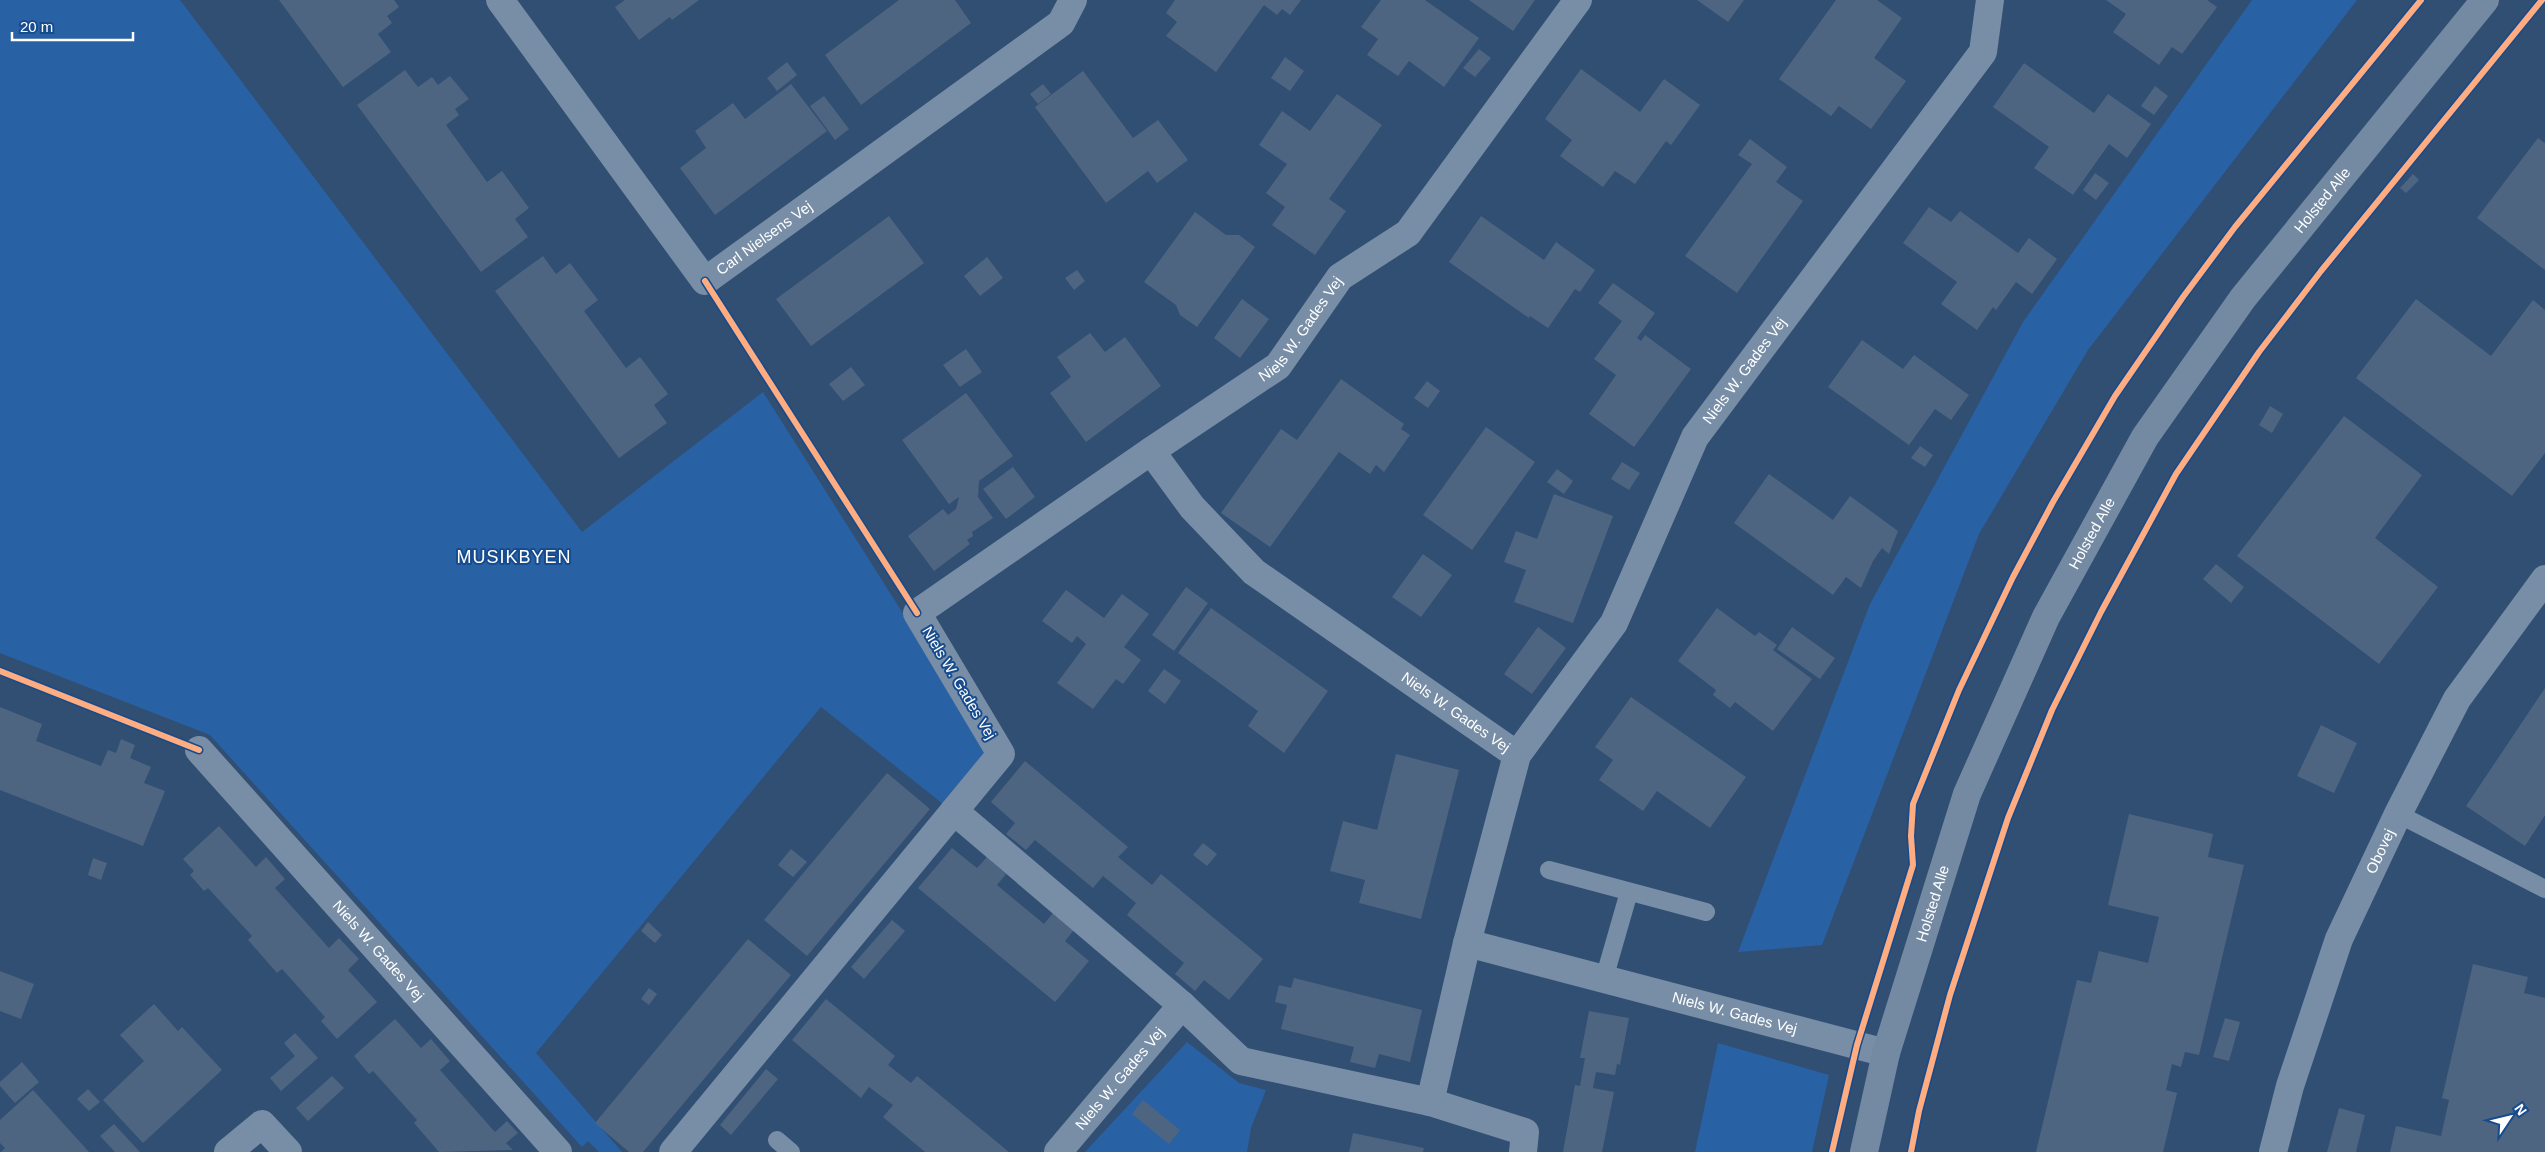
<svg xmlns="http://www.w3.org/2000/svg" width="2545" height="1152" viewBox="0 0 2545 1152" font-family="Helvetica,sans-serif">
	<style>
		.green { fill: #2962a4 }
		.building { fill: #4e6582 }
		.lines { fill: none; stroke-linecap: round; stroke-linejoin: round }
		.lane { stroke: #788ea6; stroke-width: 18 }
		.street { stroke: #788ea6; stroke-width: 28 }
		.secondary { stroke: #748aa3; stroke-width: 28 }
		.cycleway-casing { stroke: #164b8e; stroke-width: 9 }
		.cycleway { stroke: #ffac80; stroke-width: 6 }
		.labels { text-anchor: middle; stroke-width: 4; stroke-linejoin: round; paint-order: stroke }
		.street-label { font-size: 15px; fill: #fff; stroke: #164b8e }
		.quarter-label { font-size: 18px; letter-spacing: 1px; fill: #fff; stroke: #164b8e }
	</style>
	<rect width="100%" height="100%" fill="#314e73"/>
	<!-- green -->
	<path class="green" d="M0,0H180L582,532L763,392L988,748L943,804L821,707L536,1053L622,1152H599L588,1141L582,1147L210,735L0,653Z
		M2252,0H2357L2088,350L1979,534L1822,945L1738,952L1870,604L2023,322Z
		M1187,1042L1239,1083L1266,1090L1251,1128L1247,1152H1085Z
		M1718,1043L1829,1075L1812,1152H1695Z"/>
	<!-- building -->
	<path class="building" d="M279,0H394L399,7L387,16L392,23L378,34L391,52L343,87Z
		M625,0H699L672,20L670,17L639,40L615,7Z
		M899,0H955L971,23L861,105L825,55Z
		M1175,0H1301L1290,15L1282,9L1277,15L1264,5L1216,72L1166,36L1177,22L1166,13Z
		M1381,0H1425L1479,38L1444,87L1409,61L1398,76L1367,55L1378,39L1361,27Z
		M1469,0H1535L1513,31Z
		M1697,0H1744L1728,22Z
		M1836,0H1877L1902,18L1874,58L1906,81L1871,129L1839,106L1831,116L1779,79Z
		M2106,0H2207L2217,7L2182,54L2172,47L2159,65L2113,32L2126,14Z
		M1479,49L1491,58L1475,77L1463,68Z
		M1285,57L1304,71L1290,91L1271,78Z
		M787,62L797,75L777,91L767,78Z
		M2024,63L2094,113L2108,94L2151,124L2127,158L2109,144L2073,195L2034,168L2049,147L1993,107Z
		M1581,69L1640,112L1664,79L1700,105L1671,145L1666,141L1635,184L1615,171L1603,187L1560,156L1572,140L1545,119Z
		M405,70L418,87L432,77L438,85L450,76L469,99L455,109L459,115L446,125L487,182L502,171L529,208L515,219L528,237L481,272L357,105Z
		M1083,71L1133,138L1158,120L1188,160L1157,183L1148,171L1106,203L1035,107Z
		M791,84L827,131L715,215L680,168L706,148L695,131L733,103L745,119Z
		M1043,84L1051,94L1038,104L1030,94Z
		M2155,86L2168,96L2154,115L2141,106Z
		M1337,94L1382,125L1329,199L1346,211L1315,255L1272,225L1285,207L1266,193L1287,164L1259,145L1282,111L1310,131Z
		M824,96L849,129L835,140L810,106Z
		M2538,138L2545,143V270L2477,218Z
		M1750,139L1787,167L1776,182L1803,201L1737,293L1685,256L1752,164L1738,155Z
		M2095,173L2109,183L2096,200L2083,190Z
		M2413,174L2419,180L2406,193L2400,188Z
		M1929,207L1951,222L1960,211L2018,253L2029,238L2057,259L2032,294L2016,282L1996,310L1993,307L1977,330L1941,304L1957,282L1903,243Z
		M1195,212L1226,235H1239L1255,247L1197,327L1180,315L1176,305L1144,282Z
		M889,216L924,263L811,346L776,299Z
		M1481,216L1544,260L1556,242L1595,270L1580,292L1575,289L1548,328L1530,316L1529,318L1449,262Z
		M543,256L556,274L570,263L598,300L584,311L626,368L640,357L668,394L654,405L667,423L619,458L495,291Z
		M987,257L1003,278L980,296L964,276Z
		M1077,270L1085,281L1074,290L1065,278Z
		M1613,283L1655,313L1637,338L1641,341L1645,335L1691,369L1634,447L1589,414L1616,375L1594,359L1622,321L1598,303Z
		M1242,299L1269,319L1240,358L1214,338Z
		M2416,299L2491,356L2533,300L2545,310V453L2512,496L2356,378Z
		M1090,333L1105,352L1125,337L1161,386L1086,442L1050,393L1071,377L1057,357Z
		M1862,340L1903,369L1914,355L1969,395L1951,420L1935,409L1909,445L1828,387Z
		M966,349L982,372L960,387L943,365Z
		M851,367L865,385L843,401L829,384Z
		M1341,379L1404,424L1401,429L1410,435L1384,472L1376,465L1370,474L1339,452L1270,547L1221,513L1281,429L1297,440Z
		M1427,381L1440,391L1428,408L1414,398Z
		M966,393L1013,456L979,481L978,497L993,518L972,532L973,536L967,540L970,544L934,571L908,536L943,509L948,515L956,509L959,497L949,504L902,440Z
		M2270,406L2283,414L2272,433L2259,425Z
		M2344,416L2422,475L2375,538L2438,587L2379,664L2237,556Z
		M1486,427L1535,462L1472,550L1423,515Z
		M1920,446L1933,455L1925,467L1911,458Z
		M1622,462L1640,473L1629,490L1611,479Z
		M1013,467L1035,497L1006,519L983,489Z
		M1557,469L1573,481L1564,494L1547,482Z
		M1769,474L1833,520L1850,496L1898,531L1889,554L1882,548L1873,561L1861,588L1846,577L1833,595L1734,523Z
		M1554,494L1613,516L1573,623L1514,602L1526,570L1504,562L1516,531L1537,539Z
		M1423,554L1452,575L1421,617L1392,597Z
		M2216,564L2244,587L2231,603L2203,579Z
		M1186,587L1208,603L1174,651L1152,635Z
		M1066,590L1104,618L1122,594L1149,614L1124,647L1141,660L1123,684L1116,679L1093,709L1057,683L1086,644L1077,636L1072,643L1042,621Z
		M1211,608L1328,691L1284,753L1248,726L1258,711L1178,653Z
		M1717,608L1755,636L1759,632L1777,645L1773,650L1812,679L1773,731L1735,702L1730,708L1713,695L1716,690L1678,661Z
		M1538,627L1566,648L1532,694L1504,674Z
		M1792,627L1835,658L1820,679L1777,649Z
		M1164,669L1181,681L1165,704L1148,691Z
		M2545,688V815L2525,846L2466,806Z
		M1631,697L1746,777L1710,828L1657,791L1643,811L1599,780L1613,760L1595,747Z
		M0,707L42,724L36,741L101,766L108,750L116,753L121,739L135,745L130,758L151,767L144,783L165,791L143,846L0,790Z
		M2321,725L2357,743L2334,793L2297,776Z
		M1396,754L1459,770L1421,919L1359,903L1365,880L1330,871L1343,821L1377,830Z
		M1025,761L1128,847L1118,857L1152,885L1161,874L1263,959L1229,1000L1204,980L1195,991L1175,974L1184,963L1127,915L1136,903L1103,876L1093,888L1035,840L1026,850L1006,834L1015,823L991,802Z
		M887,773L930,809L807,956L764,920Z
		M2129,814L2213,834L2208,857L2244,865L2199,1055L2185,1052L2181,1067L2172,1064L2166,1090L2177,1093L2163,1152H2036L2077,980L2091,983L2099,951L2148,963L2159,917L2108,905Z
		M219,826L256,867L266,857L285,879L275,888L329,948L339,938L359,959L348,970L377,1002L337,1039L321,1021L325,1017L282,969L277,973L248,940L252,936L208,888L204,891L190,875L194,871L183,859Z
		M1203,843L1217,854L1207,866L1193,855Z
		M952,848L977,868L987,857L1006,874L997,885L1044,924L1053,913L1074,930L1065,941L1089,961L1055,1002L918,888Z
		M791,849L807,862L793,877L778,865Z
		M93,858L107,863L101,880L88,875Z
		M892,920L905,931L864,979L851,967Z
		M648,922L662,935L655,943L641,931Z
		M748,939L791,975L643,1152H629L595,1123Z
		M2473,964L2528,977L2524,993L2545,998V1152H2390L2396,1126L2441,1136L2449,1100L2442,1098Z
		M0,971L34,984L21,1019L0,1011Z
		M1294,978L1422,1010L1410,1062L1379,1054L1375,1068L1350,1062L1354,1047L1281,1029L1287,1005L1275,1002L1279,985L1291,988Z
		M649,988L657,994L649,1005L641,999Z
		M826,999L895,1056L888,1065L911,1083L917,1076L1009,1152H925L883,1117L893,1105L869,1087L861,1098L792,1040Z
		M154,1004L178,1031L182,1027L222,1070L143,1143L103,1100L144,1061L120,1035Z
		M1589,1011L1629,1018L1620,1065L1617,1064L1615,1075L1596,1072L1593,1088L1614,1092L1602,1152H1563L1575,1085L1580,1086L1585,1058H1580Z
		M2225,1018L2240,1022L2229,1061L2213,1057Z
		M395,1019L421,1048L431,1039L450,1061L440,1070L495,1132L507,1121L518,1133L506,1143L513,1150L439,1152L414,1123L417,1120L373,1071L369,1074L354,1056Z
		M295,1033L318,1058L281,1091L270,1078L295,1056L284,1043Z
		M22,1062L39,1082L15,1103L0,1086V1082Z
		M766,1069L778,1079L731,1135L720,1125Z
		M332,1076L344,1088L308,1121L296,1108Z
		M88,1089L100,1102L89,1111L77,1099Z
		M33,1090L89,1152H1L5,1148L0,1143V1120Z
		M1143,1100L1180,1130L1169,1144L1132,1114Z
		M2339,1108L2365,1115L2356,1152H2327Z
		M114,1124L140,1152H115L100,1136Z
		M1353,1133L1424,1148L1423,1152H1349Z"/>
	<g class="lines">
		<!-- lane -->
		<path class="lane" d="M2398,814L2545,889
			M1549,870L1706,912
			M1604,979L1629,892
			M777,1140L791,1152"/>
		<!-- street -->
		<g class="street">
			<path id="s1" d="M500,0L705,281L1061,23L1073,0"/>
			<path id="s2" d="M1151,451L1192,507L1254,572L1517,755"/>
			<path id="s3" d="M199,750L558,1152"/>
			<path d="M954,811L1182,1005"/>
			<path id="s4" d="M1467,943L1517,755L1614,623L1695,437L1983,52L1990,0"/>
			<path id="s5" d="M1430,1102L1467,943L1886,1053"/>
			<path d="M228,1152L262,1124L288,1152"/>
			<path id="s6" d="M673,1152L1001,754L917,613L1151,451L1278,366L1340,277L1408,233L1578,0"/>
			<path id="s7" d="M1058,1152L1182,1005L1241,1061L1430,1102L1525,1132L1523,1152"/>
			<path id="s8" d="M2273,1152L2290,1086L2339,939L2398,814L2457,699L2545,579"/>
		</g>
		<!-- secondary -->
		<path class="secondary" id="s9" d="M1864,1152L1886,1053L1967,794L2046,617L2145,437L2243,298L2485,0"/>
		<!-- cycleway casing -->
		<g class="cycleway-casing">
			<path id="cycleway" d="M705,281L917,613
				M0,671L199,750
				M1832,1152L1857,1045L1913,865L1911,836L1913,804L1959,690L2013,577L2053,502L2115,396L2183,297L2235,227L2421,0
				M1911,1152L1919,1111L1950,995L2008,818L2052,710L2101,612L2176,474L2259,352L2321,271L2542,0"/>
		</g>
		<!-- cycleway -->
		<use href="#cycleway" class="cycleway"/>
	</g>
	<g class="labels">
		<!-- street labels -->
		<g class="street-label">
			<text dy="5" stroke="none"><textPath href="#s9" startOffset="1068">Holsted Alle</textPath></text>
			<text dy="5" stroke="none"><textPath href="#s1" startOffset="421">Carl Nielsens Vej</textPath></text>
			<text dy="5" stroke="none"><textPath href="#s6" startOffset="1160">Niels W. Gades Vej</textPath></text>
			<text dy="5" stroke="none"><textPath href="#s4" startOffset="644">Niels W. Gades Vej</textPath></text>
			<text dy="5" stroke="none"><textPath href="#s9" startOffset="662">Holsted Alle</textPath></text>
			<text transform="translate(959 683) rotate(59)" y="5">Niels W. Gades Vej</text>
			<text dy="5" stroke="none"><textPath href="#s2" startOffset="405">Niels W. Gades Vej</textPath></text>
			<text dy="5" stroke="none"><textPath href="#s8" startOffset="320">Obovej</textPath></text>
			<text dy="5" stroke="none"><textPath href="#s9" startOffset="258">Holsted Alle</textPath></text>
			<text dy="5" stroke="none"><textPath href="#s3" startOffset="269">Niels W. Gades Vej</textPath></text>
			<text dy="5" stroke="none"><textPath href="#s5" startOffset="440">Niels W. Gades Vej</textPath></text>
			<text dy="5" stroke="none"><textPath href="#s7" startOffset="96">Niels W. Gades Vej</textPath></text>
		</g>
		<!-- quarter labels -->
		<g class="quarter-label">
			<text x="514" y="563">MUSIKBYEN</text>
		</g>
	</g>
	<!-- north arrow -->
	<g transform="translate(2510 1117) rotate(55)" stroke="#164b8e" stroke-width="4" paint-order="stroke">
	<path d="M0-4L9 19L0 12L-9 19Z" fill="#ffffff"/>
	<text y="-8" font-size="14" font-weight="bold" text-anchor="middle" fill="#ffffff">N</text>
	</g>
	<!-- scale -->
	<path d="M12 32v8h121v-8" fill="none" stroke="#ffffff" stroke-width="2.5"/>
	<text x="20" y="32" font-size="15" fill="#ffffff" stroke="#164b8e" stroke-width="4" paint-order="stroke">20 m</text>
</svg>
